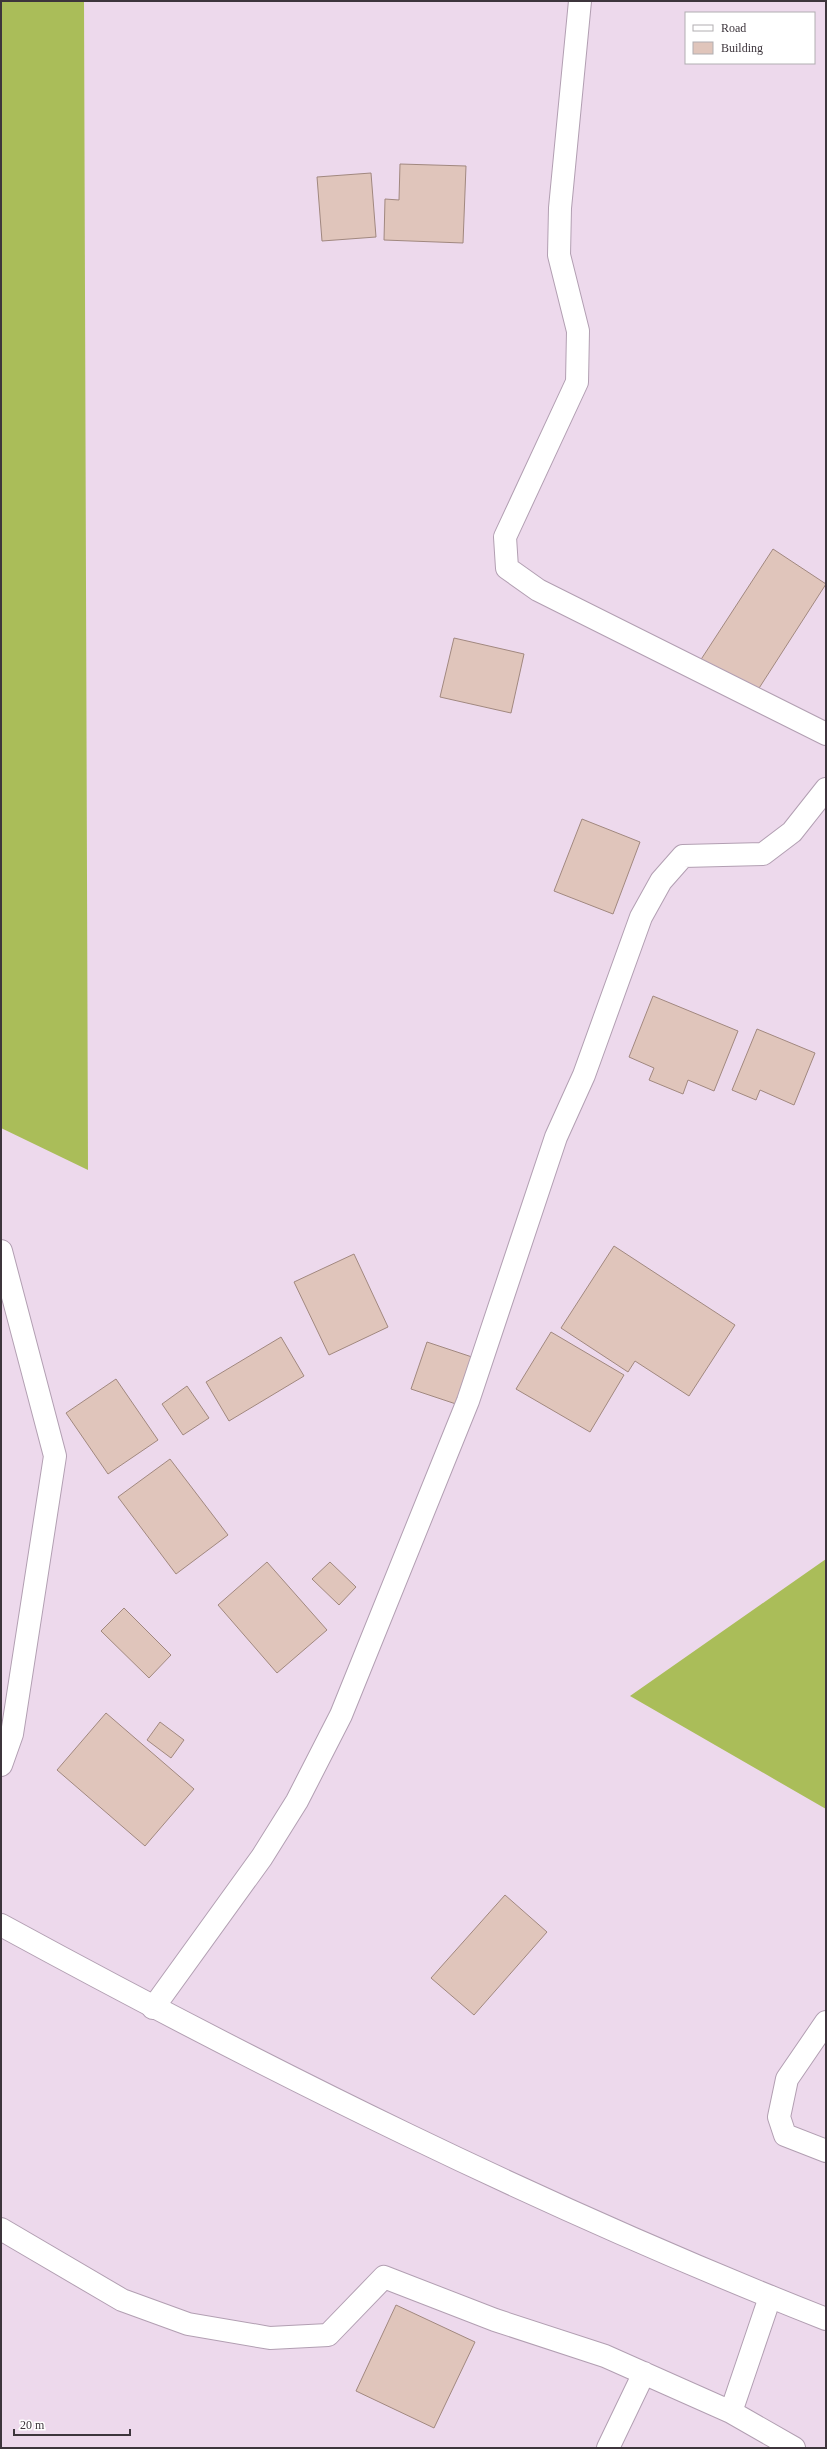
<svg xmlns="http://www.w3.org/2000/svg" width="827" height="2449" viewBox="0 0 827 2449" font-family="Georgia,serif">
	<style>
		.forest { fill: #aabd59 }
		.building { fill: #e0c5bb; stroke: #a1887f }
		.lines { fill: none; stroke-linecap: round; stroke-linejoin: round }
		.service-casing { stroke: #b29fb2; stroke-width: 24 }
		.minor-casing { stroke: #b29fb2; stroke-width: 24 }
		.trunk-casing { stroke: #b29fb2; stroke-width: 24 }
		.service { stroke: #fff; stroke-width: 22 }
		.minor { stroke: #fff; stroke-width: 22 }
		.trunk { stroke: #fff; stroke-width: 22 }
	</style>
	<rect width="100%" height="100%" fill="#edd9ec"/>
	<!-- forest -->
	<path class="forest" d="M1,1H84L88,1170L1,1128Z
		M826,1559V1809L630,1696Z"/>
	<!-- building -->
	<path class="building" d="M400,164L466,166L463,243L384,240L385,199L399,200Z
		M371,173L376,237L322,241L317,177Z
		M773,549L826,584L754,696L700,661Z
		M454,638L524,654L511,713L440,697Z
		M582,819L640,842L613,914L554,891Z
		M653,996L738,1031L714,1091L688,1080L683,1094L649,1080L654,1068L629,1057Z
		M757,1029L815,1053L794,1105L760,1090L756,1100L732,1090Z
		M614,1246L735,1325L689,1396L635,1361L628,1372L561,1328Z
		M354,1254L388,1327L329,1355L294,1282Z
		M551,1332L624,1375L590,1432L516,1389Z
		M281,1337L304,1376L229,1421L206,1382Z
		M427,1342L475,1358L459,1405L411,1389Z
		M116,1379L158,1440L108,1474L66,1413Z
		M187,1386L209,1418L183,1435L162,1404Z
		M170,1459L228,1535L176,1574L118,1497Z
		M267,1562L327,1630L277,1673L218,1605Z
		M330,1562L356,1587L339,1605L312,1579Z
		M124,1608L171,1655L149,1678L101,1631Z
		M106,1713L194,1789L145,1846L57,1770Z
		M160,1722L184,1740L171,1758L147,1740Z
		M505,1895L547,1932L474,2015L431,1978Z
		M396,2305L475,2342L434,2428L356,2391Z"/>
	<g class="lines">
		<!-- service casing -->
		<g class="service-casing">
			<path id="service" d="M826,2022L787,2079L779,2117L785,2135L826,2151"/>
		</g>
		<!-- minor casing -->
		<g class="minor-casing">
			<path id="minor" d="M580,1L560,208L559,255L578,331L577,382L505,537L507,568L538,590L826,734
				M1,1251L55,1456L12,1734L1,1765
				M153,2008L262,1857L297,1801L341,1715L468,1401L556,1137L584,1075L641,917L661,881L683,856L763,854L792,832L826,789
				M1,2229L122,2300L188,2324L270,2338L328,2335L384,2277L495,2320L605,2356L731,2412L794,2448
				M731,2412L770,2297
				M608,2448L644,2373"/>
		</g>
		<!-- trunk casing -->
		<g class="trunk-casing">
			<path id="trunk" d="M1,1925C269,2071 542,2207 826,2319"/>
		</g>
		<!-- service -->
		<use href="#service" class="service"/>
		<!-- minor -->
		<use href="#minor" class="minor"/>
		<!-- trunk -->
		<use href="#trunk" class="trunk"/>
	</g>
	<!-- border -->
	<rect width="827" height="2449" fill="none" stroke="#3d353c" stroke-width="4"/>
	<!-- legend -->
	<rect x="685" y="12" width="130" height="52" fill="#ffffff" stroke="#b1aeb1"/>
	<rect x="693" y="25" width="20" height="6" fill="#ffffff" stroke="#b1aeb1"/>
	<text x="721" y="32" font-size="12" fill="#3d353c">Road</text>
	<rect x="693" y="42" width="20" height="12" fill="#e0c5bb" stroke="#b1aeb1"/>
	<text x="721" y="52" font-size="12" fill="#3d353c">Building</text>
	<!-- scale -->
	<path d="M14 2429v6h116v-6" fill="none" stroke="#3d353c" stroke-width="2"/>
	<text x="20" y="2429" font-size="12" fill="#3d353c" stroke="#ffffff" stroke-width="3" paint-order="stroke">20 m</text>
</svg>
